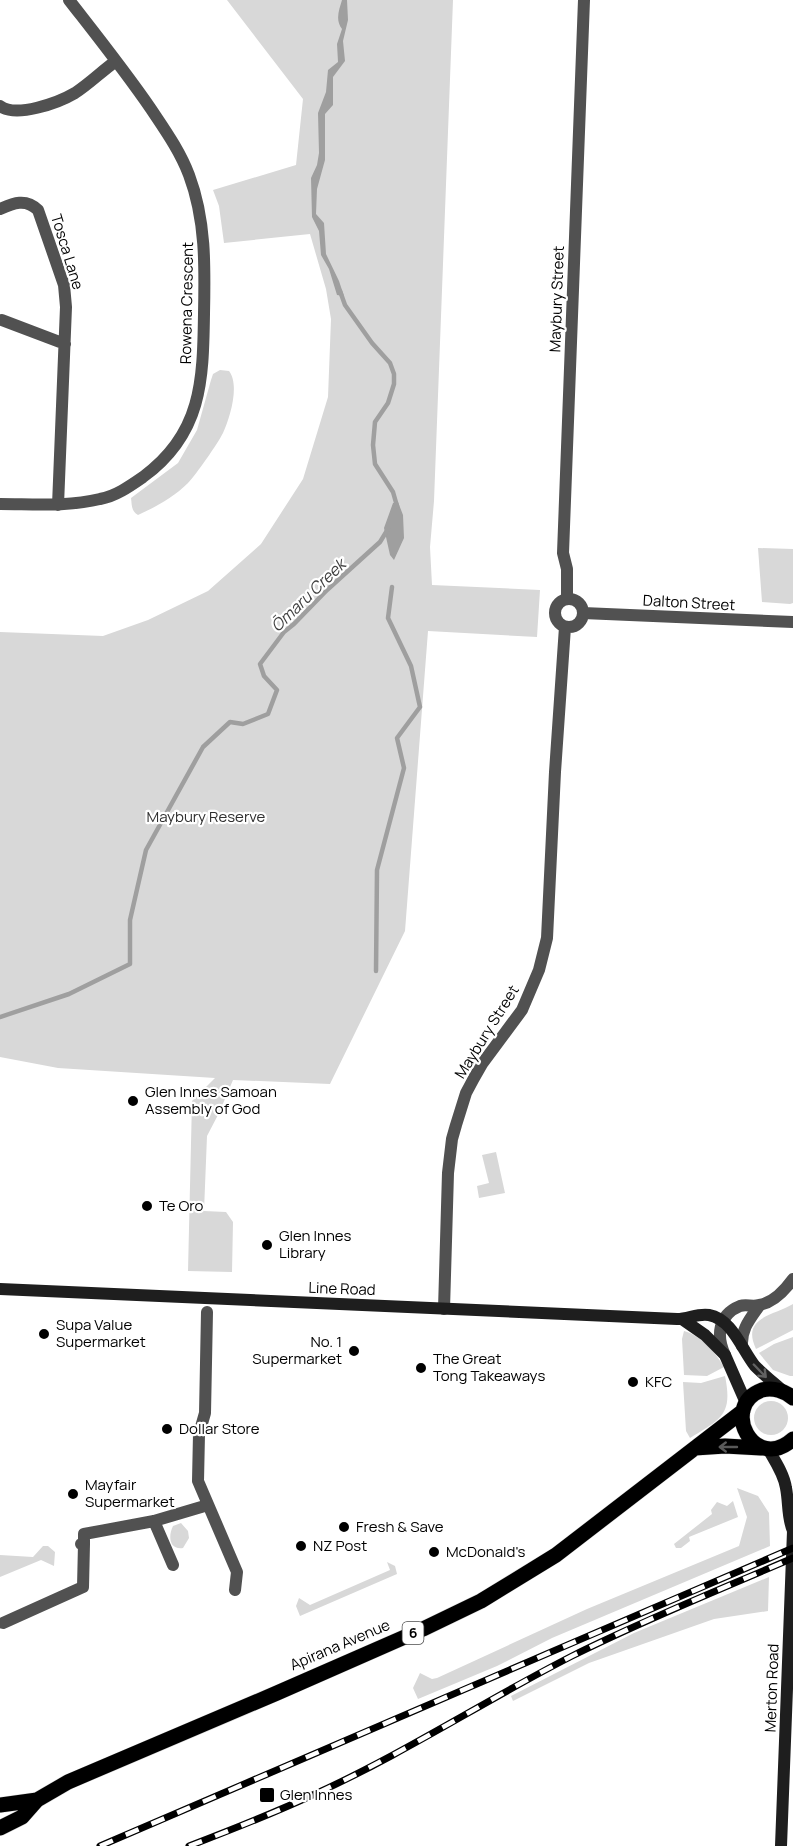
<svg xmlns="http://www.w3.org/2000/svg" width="793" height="1846" viewBox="0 0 793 1846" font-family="Manrope,sans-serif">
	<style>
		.green { fill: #d8d8d8 }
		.water { fill: #9f9f9f }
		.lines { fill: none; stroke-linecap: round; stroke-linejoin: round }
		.stream { stroke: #9f9f9f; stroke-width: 4.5 }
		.primary-casing { stroke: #dbdbdb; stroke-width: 16 }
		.pedestrian { stroke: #515151; stroke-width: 12 }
		.minor { stroke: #515151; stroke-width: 12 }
		.tertiary { stroke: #515151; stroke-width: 12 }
		.secondary { stroke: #1e1e1e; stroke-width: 12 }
		.primary { stroke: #000; stroke-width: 15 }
		.rail-casing { stroke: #000; stroke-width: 7 }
		.rail { stroke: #fff; stroke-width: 4.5; stroke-dasharray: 14; stroke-linecap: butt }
		.oneway { stroke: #626262 }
		.oneway2 { stroke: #595959 }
		.poi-dot { fill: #000; stroke: #fff; stroke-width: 2 }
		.labels { text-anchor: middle; stroke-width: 4.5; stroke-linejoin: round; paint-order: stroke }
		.shield { fill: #fff; stroke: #4c4c4c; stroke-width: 1.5 }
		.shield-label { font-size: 14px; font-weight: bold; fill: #000 }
		.street-label { font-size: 15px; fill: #000; stroke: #fff }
		.park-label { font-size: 15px; fill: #2f2f2f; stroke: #fff }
		.poi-label { font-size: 15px; fill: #000; stroke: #fff; text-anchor: start }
		.water-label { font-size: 16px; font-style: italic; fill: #404040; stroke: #fff }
	</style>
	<rect width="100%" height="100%" fill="#fff"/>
	<!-- green -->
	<path class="green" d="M227,0H453L434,501L430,547L432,585L540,590L537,637L428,631L405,931L330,1084L233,1080L219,1113L207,1136L204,1211L226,1212L233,1222L232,1272L188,1271L192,1101L215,1078L58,1068L0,1057V632L103,636L148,620L208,591L261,544L303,479L328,397L331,319L326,289L310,234L224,243L219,206L213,190L296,165L303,99Z
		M220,370L229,371C240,385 230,418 223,433C218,443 196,475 188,483C174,497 156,507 138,515C131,511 132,505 131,498L178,463L197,430L211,380L213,374Z
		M758,548L793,549V603L790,604L762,602Z
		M496,1152L505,1193L479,1198L477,1186L489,1183L482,1155Z
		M793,1304V1330L756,1349C741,1317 773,1316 793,1304Z
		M684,1331C702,1336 715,1352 724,1367L707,1376L684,1375L682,1339Z
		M793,1337V1376H790L773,1370L759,1353L774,1344Z
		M725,1376C733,1415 721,1419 690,1438L686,1431L683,1382L701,1383Z
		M754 1418a17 17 0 1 1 34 0a17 17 0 1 1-34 0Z
		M737,1488L758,1496L769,1513L770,1546L552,1638L497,1666L418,1699L413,1688L420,1673L432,1679L437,1678L587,1609L739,1546L747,1517Z
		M733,1501L738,1517L689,1537L690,1541L681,1548H676L674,1544L712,1514L711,1510L717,1502L727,1506Z
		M181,1523L188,1531L189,1538L183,1548C169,1550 168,1536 173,1526Z
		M43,1546H48L55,1552L54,1566L41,1560L0,1577V1555L33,1557Z
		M387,1562L395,1566L397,1574L300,1616L296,1606L299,1598L310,1605L390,1570Z
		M769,1577L768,1611L714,1619L589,1663L513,1701L511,1696L634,1633Z"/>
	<!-- water -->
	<path class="water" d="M342,0H347L348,20L343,41L345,61L333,77V105L325,114V160L317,189L316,214L324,223L326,254L339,281L344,296L337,295L329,269L321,255L319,231L312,217L311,178L317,165L319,153L318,113L326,92L328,70L338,62L337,44L342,29C335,20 339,10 342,0Z
		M398,502L403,515L404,538L394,560L390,555L384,528L393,503Z"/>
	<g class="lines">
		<!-- stream -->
		<path class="stream" d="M340,291L345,305L372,343L390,363L394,374V384L388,403L375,422L373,445L375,464L393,492L397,506
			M376,971L377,870L404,768L397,738L420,707L411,666L388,618L392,587
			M0,1017L69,994L130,964V920L146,850L203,747L230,722L243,724L268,714L277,690L264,676L260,664L284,632L294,624L327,590L380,542L388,529"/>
		<!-- primary casing -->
		<g class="primary-casing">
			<path id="primary" d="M793,1398C785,1391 773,1387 762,1390C719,1406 754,1474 793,1439
				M695,1448L725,1446L761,1448
				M0,1805L37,1800
				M0,1828L22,1817L37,1800L68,1782L277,1693L423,1629L481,1601L556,1555L743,1411"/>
		</g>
		<!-- pedestrian -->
		<path class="pedestrian" d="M207,1312L205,1413L199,1434L198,1481L237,1572L235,1590
			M154,1521L173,1565
			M81,1544H84V1534L154,1521L208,1505
			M3,1623L83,1587L84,1544"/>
		<!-- minor -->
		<path class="minor" d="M0,106C16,118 58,103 75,93C89,84 102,71 116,61
			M0,209C13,203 26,198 38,210L64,285L66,307L58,505
			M2,320L65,344
			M0,504C33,504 67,507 100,499C116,496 130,486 143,477C202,434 203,381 204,314C205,267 206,220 189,175C180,151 165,130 151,109C125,71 97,36 69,0
			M567,599V569L563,553L584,0
			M555 613a14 14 0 1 1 28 0a14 14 0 1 1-28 0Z
			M583,613L793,622
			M444,1309L448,1173L452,1139L456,1125L466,1093L474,1078L482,1064L522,1010L539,970L547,938L555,772L565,627"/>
		<!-- tertiary -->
		<path class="tertiary" d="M742,1346C741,1329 750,1319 759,1306
			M725,1355C716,1336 718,1315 740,1306C746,1304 753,1307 759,1305C773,1303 785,1290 793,1279"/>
		<!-- secondary -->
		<path class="secondary" d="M0,1289L677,1319C688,1319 698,1313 709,1315C732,1319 742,1350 755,1366C764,1375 774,1383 783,1391
			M682,1319L705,1335L725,1355L746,1403
			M768,1449C775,1461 784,1474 786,1488C789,1503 787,1517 793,1531L781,1846"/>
		<!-- primary -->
		<use href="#primary" class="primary"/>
		<!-- rail casing -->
		<g class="rail-casing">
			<path id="rail" d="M100,1846L793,1548
				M189,1846C231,1830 274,1813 315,1794C403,1754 486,1700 572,1656C644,1620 719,1590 793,1558"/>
		</g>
		<!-- rail -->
		<use href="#rail" class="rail"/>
	</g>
	<!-- one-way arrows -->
	<defs><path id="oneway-shaft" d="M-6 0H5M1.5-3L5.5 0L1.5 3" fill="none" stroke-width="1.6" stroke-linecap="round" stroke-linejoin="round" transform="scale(1.5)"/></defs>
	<use class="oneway" href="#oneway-shaft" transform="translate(760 1371) rotate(46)"/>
	<use class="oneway2" href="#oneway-shaft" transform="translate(728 1447) rotate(-180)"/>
	<!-- markers -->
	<g class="poi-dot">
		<circle cx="133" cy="1101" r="6"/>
		<circle cx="147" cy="1206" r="6"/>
		<circle cx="267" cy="1245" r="6"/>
		<circle cx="44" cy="1334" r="6"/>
		<circle cx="354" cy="1351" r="6"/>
		<circle cx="421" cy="1368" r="6"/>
		<circle cx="633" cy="1382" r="6"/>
		<circle cx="167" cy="1429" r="6"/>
		<circle cx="73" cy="1494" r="6"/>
		<circle cx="344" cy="1527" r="6"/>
		<circle cx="301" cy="1546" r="6"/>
		<circle cx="434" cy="1552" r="6"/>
		<rect x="259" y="1787" width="16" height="16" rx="3"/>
	</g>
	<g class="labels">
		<!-- shield labels -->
		<rect class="shield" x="402.5" y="1622" width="21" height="22" rx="4.5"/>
		<g class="shield-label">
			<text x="413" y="1638">6</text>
		</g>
		<!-- street labels -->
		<g class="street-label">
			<text transform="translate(67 252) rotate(73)" y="5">Tosca Lane</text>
			<text transform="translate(557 299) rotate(-88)" y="5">Maybury Street</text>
			<text transform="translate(187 303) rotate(-89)" y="5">Rowena Crescent</text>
			<text transform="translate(689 603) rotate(3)" y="5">Dalton Street</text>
			<text transform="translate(487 1032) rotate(-58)" y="5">Maybury Street</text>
			<text transform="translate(342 1289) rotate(2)" y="5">Line Road</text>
			<text transform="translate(340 1645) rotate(-23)" y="5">Apirana Avenue</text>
			<text transform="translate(772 1688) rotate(-88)" y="5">Merton Road</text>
		</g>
		<!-- park labels -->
		<g class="park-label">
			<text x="206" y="822">Maybury Reserve</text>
		</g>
		<!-- poi labels -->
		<g class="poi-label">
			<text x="145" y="1097">Glen Innes Samoan<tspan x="145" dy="17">Assembly of God</tspan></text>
			<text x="159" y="1211">Te Oro</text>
			<text x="279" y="1241">Glen Innes<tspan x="279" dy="17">Library</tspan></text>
			<text x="56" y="1330">Supa Value<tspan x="56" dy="17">Supermarket</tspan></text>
			<text x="342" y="1347" text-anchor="end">No. 1<tspan x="342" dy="17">Supermarket</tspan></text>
			<text x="433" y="1364">The Great<tspan x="433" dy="17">Tong Takeaways</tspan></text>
			<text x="645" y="1387">KFC</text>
			<text x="179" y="1434">Dollar Store</text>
			<text x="85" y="1490">Mayfair<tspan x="85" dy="17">Supermarket</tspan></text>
			<text x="356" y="1532">Fresh &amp; Save</text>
			<text x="313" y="1551">NZ Post</text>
			<text x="446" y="1557">McDonald's</text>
			<text x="280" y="1800">Glen Innes</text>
		</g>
		<!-- water labels -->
		<g class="water-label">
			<text transform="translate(308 595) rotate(-44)" y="6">Ōmaru Creek</text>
		</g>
	</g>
</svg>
